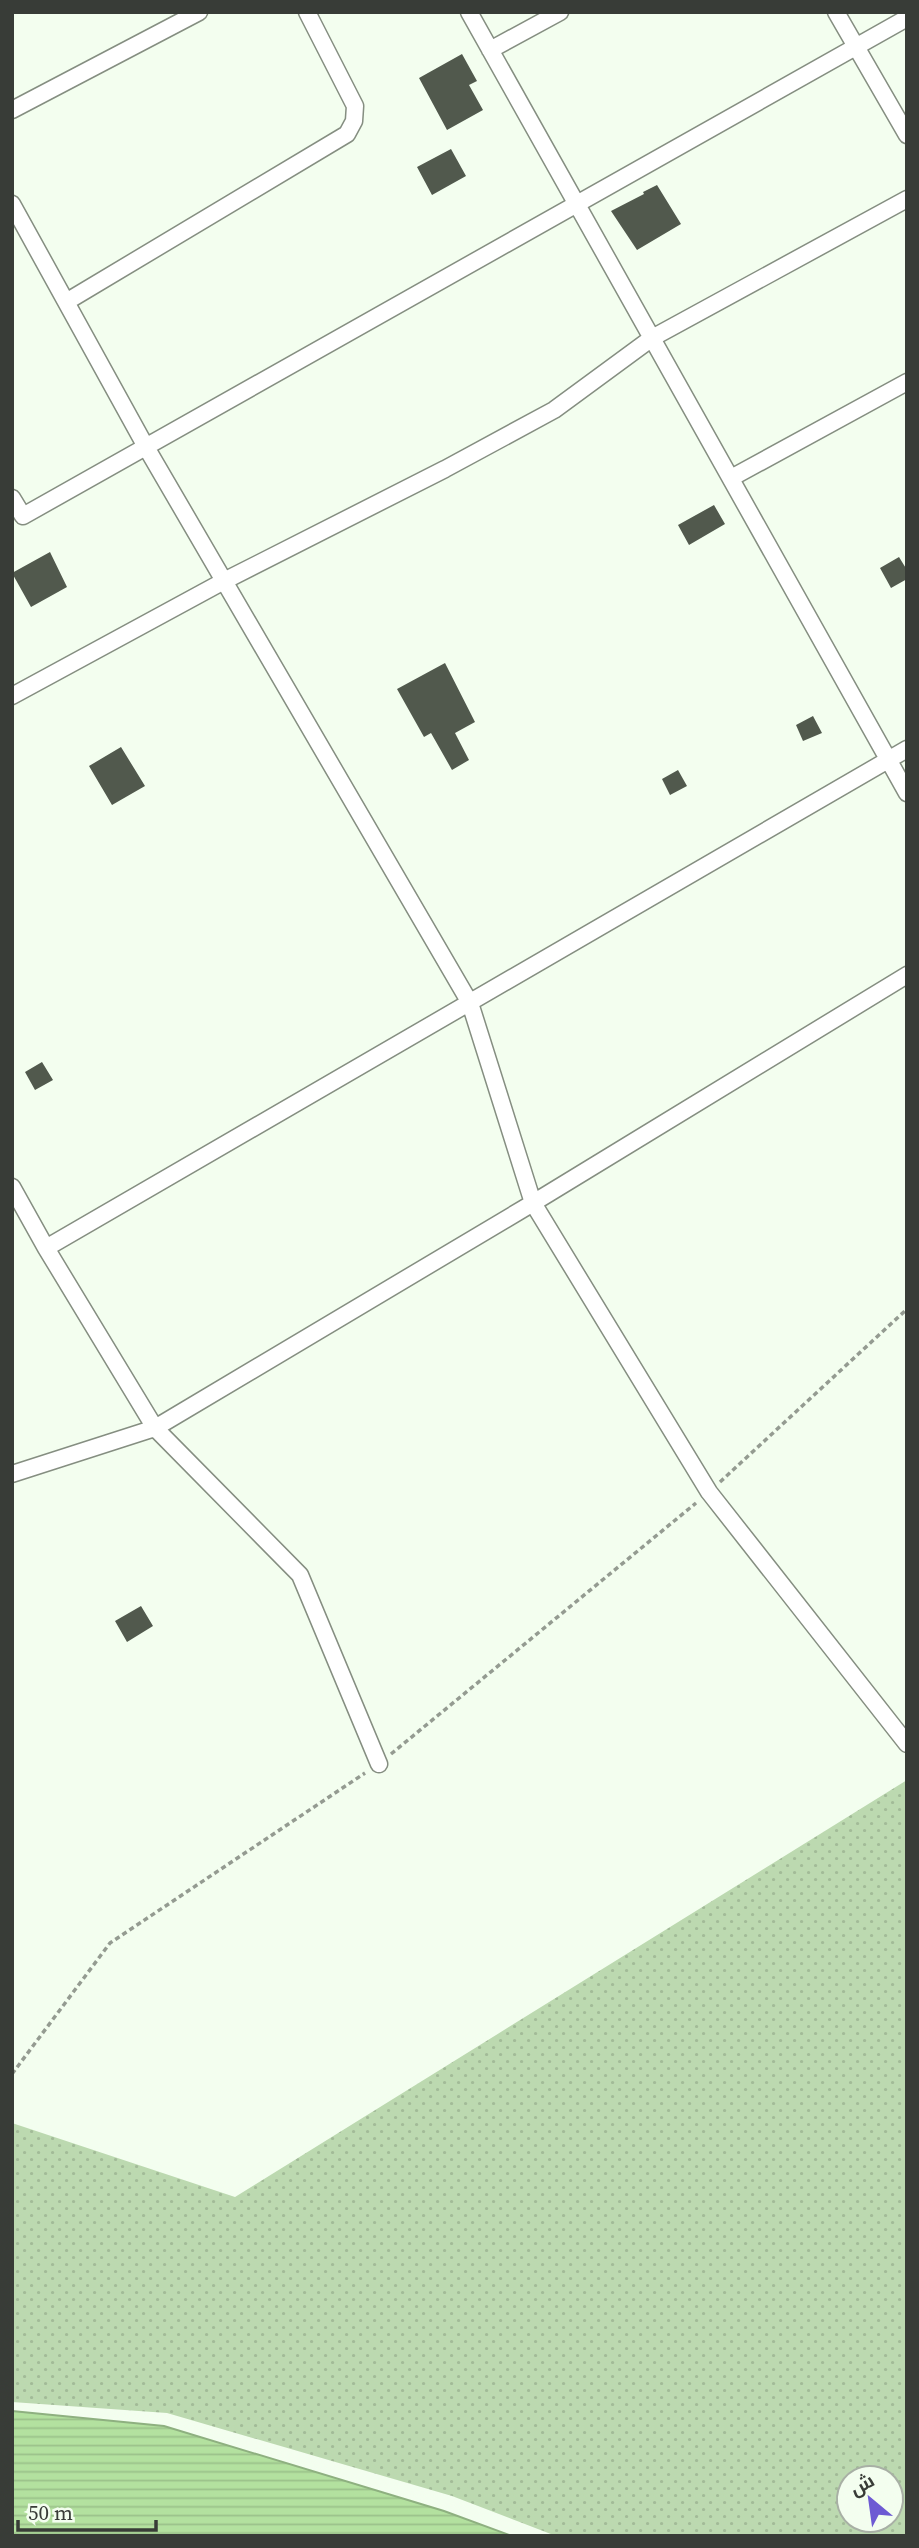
<svg xmlns="http://www.w3.org/2000/svg" width="919" height="2548" viewBox="0 0 919 2548" font-family="'Source Serif 4',Cairo,serif">
	<style>
		.grass { fill: url(#grass-dots); fill-rule: evenodd }
		.water { fill: url(#water-rules); stroke: #8eb080; stroke-width: 2 }
		.building { fill: #51594d }
		.lines { fill: none; stroke-linecap: round; stroke-linejoin: round }
		.minor-casing { stroke: #858e81; stroke-width: 19 }
		.path { stroke: #949b91; stroke-width: 3.5; stroke-dasharray: 5 3.5; stroke-linecap: butt }
		.minor { stroke: #fff; stroke-width: 16 }
	</style>
	<defs>
		<pattern id="grass-dots" width="8" height="8" patternUnits="userSpaceOnUse" patternTransform="scale(1.75)"><rect width="8" height="8" fill="#bcd9b0"/><path d="M2 2h.1M6 6h.1" fill="none" stroke="#a2bb98" stroke-width="1.8" stroke-linecap="round"/></pattern>
		<pattern id="water-rules" width="6" height="5" patternUnits="userSpaceOnUse" patternTransform="scale(1.75)"><rect width="6" height="5" fill="#b3e19f"/><path d="M0 2.5h6" fill="none" stroke="#9bc28a"/></pattern>
	</defs>
	<rect width="100%" height="100%" fill="#f3feef"/>
	<!-- grass -->
	<path class="grass" d="M907,1780V2536H556L452,2496L167,2413L12,2402V2123L235,2197ZM849,2478H891V2520H849Z"/>
	<!-- water -->
	<path class="water" d="M12,2411L164,2426L444,2511L512,2536H12Z"/>
	<!-- building -->
	<path class="building" d="M462,54L477,81L469,85L483,110L447,130L419,78Z
		M451,149L466,176L432,195L417,167Z
		M657,185L681,224L637,250L611,211L644,194L643,192Z
		M714,505L725,524L689,545L678,525Z
		M50,552L67,587L31,607L12,573Z
		M899,557L907,570V579L891,588L880,568Z
		M445,663L475,722L455,733L469,760L452,770L431,733L424,737L397,689Z
		M813,716L822,733L803,741L796,725Z
		M121,747L145,786L112,805L89,766Z
		M678,770L687,786L670,795L662,779Z
		M42,1062L53,1080L35,1090L25,1072Z
		M141,1606L153,1626L127,1642L115,1621Z"/>
	<g class="lines">
		<!-- minor casing -->
		<g class="minor-casing">
			<path id="minor" d="M469,12L907,793
				M836,12L907,135
				M490,50L560,12
				M12,110L199,12
				M12,204L146,447L470,1003L533,1203L709,1492L907,1744
				M66,302L347,134L354,121L355,106L307,12
				M731,478L907,382
				M12,498L23,516L907,18
				M12,696L224,581L445,469L554,410L652,338L907,199
				M12,1187L46,1248L155,1428L300,1575L379,1764
				M46,1248L907,749
				M12,1474L155,1428L533,1203L907,975"/>
		</g>
		<!-- path -->
		<path class="path" d="M720,1482L907,1309
			M391,1754L696,1503
			M12,2074L110,1943L365,1773"/>
		<!-- minor -->
		<use href="#minor" class="minor"/>
	</g>
	<!-- border -->
	<rect width="919" height="2548" fill="none" stroke="#383c37" stroke-width="28"/>
	<!-- north arrow -->
	<g transform="translate(870 2499) rotate(331)"><circle r="33" fill="#f3feef" stroke="#a8b0a5" stroke-width="2"/>
	<path d="M0-5L12 26L0 18L-12 26Z" fill="#6d5ad3"/>
	<text y="-10" font-size="19" font-weight="bold" text-anchor="middle" fill="#383c37">ش</text>
	</g>
	<!-- scale -->
	<path d="M18 2520v10h138v-10" fill="none" stroke="#383c37" stroke-width="3.5"/>
	<text x="28" y="2520" font-size="21" fill="#383c37" stroke="#f3feef" stroke-width="5" paint-order="stroke">50 m</text>
</svg>
